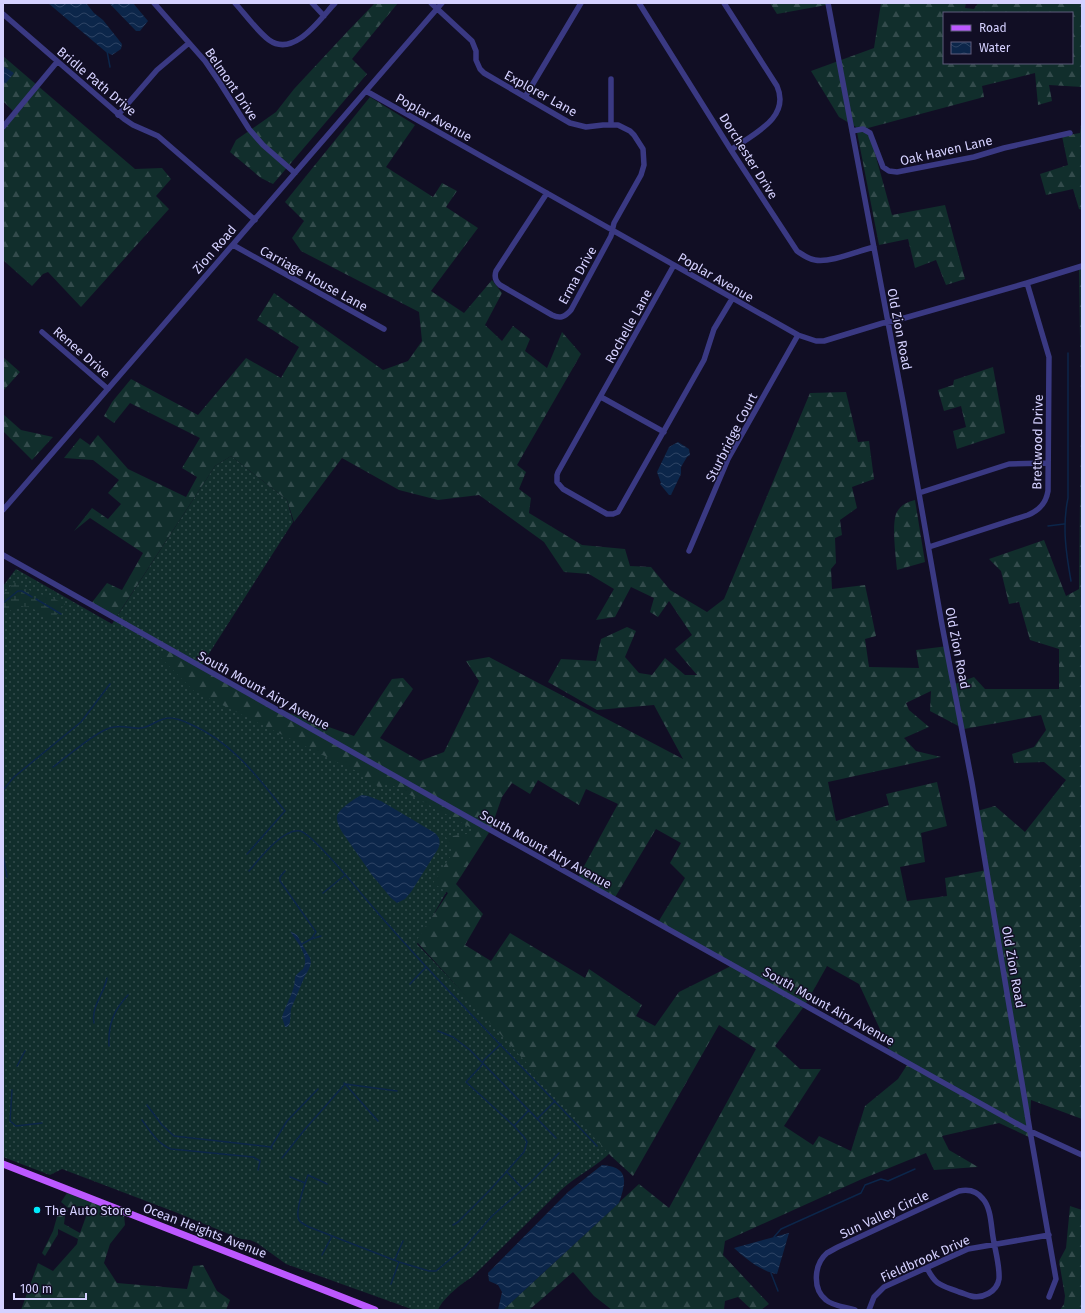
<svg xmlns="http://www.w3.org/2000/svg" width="1085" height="1313" viewBox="0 0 1085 1313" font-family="'Fira Sans',sans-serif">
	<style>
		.grass { fill: url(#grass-dots) }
		.forest { fill: url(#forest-firs); fill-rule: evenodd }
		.wetland { fill: url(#wetland-marsh) }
		.water { fill: url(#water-waves) }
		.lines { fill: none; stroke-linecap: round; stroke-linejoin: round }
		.stream { stroke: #0c264a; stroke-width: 1.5 }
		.minor { stroke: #3a3983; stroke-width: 5.5 }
		.major { stroke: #bc58ff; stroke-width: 7 }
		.poi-dot { fill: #00eafc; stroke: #110e24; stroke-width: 1.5 }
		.labels { text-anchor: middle; stroke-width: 3; stroke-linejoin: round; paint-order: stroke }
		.street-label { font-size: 13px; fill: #d5d1ff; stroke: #110e24 }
		.poi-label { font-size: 13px; fill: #d5d1ff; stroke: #110e24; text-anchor: start }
	</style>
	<defs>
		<pattern id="grass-dots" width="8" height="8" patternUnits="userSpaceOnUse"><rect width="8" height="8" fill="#112e2c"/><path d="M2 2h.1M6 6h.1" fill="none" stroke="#334b4c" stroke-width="1.8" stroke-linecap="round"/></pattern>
		<pattern id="forest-firs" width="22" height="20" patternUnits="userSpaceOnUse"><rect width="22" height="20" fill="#112e2c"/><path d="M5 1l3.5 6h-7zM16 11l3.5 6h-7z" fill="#334b4c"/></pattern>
		<pattern id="wetland-marsh" width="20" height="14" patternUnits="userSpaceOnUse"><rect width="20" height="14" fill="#112e2c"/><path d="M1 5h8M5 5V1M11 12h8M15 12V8" fill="none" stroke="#334b4c"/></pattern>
		<pattern id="water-waves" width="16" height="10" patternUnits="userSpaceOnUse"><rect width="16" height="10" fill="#0c264a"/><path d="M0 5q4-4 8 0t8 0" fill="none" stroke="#2e4465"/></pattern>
	</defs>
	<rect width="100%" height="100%" fill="#110e24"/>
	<!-- grass -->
	<path class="grass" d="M231,456L287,500L293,522L196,674L480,832L417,944L613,1150C598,1166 577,1175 561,1190L472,1277C461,1284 443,1298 438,1310H414L286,1264L257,1243L250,1240L241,1239L175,1212L62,1169L50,1175L3,1157V586L16,569L112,624L215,466Z"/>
	<!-- forest -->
	<path class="forest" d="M375,3H398L352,59L367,74L273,184L261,178L230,152L236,140L276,112L294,89L347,32Z
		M770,3H837L777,14Z
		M881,3H966L965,8L974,9L978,3H1082V87L1049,85L1052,101L1038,105L1035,73L982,86L984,97L868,128L892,215L945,205L965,279L946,285L936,260L915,268L908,239L879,245L856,127L839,117L811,71L874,48ZM944,13H1072V63H944Z
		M3,56L135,169L162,168L171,179L156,196L169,209L81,307L48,272L43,274L32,286L3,260V129L16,114L3,101Z
		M370,97L415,125L386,167L433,197L442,183L457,191L446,207L478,228L431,291L464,313L492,280L502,293L485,325L502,341L513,326L530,339L525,351L547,368L562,332L581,354L517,465L526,472L519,489L531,498L529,513L582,545L625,549L630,566L651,567L670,590L707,612L724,599L810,393L846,392L858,442L869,441L874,479L852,487L857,508L840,520L842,535L835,538L836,563L831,569L832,589L865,585L876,636L865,639L869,667L919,668L916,650L948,646L955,684L974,677L985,689H1059V649L1030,640L1019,602L1009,604L1001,571L989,559L1044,540L1066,596L1079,589L1081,410L1079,267L1082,265V1119L1031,1100L1029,1137L999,1123L942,1136L949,1150L978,1167L934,1170L926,1153L862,1179L725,1241L723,1255L769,1304L761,1310H752L738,1297L725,1301L724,1310H612L594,1296L573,1272L529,1310H503L639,1184L669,1208L756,1049L719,1025L633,1176L611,1156L416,941L448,893L433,883L454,851L446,837L479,832L388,783L382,788L365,780L358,771L351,769L194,691L159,656L165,648L267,705L354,736L392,679L403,678L413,689L380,738L420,761L444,752L479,681L466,661L489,657L683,759L654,705L597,710L548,682L561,659L596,661L601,639L627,627L636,631L625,657L639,673L652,675L665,658L685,675H697L675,649L692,635L669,601L658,617L650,612L654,598L631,587L615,617L596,620L614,589L589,574L564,572L544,542L479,495L438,500L399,490L342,458L294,522L287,500L231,456L215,466L115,619L90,605L107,583L122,590L143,553L90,518L74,531L92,508L108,519L121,504L108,493L119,480L93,460L64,458L80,438L90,445L98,435L128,469L186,497L197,477L182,468L200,438L130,403L114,423L104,416L112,402L131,379L198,415L246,358L281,378L299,347L257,320L274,293L383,370L408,361L422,341L419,312L301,251L292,238L304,221L285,202ZM931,691L930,711L964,729L1041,715L1046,730L1034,747L1012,754L1014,763L1044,762L1066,780L1025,832L995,806L977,811L987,870L945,878L947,896L907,901L900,867L925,862L921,833L947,826L937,782L886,794L889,805L836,821L828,782L941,757L916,751L904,738L929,727L909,710L906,703ZM538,780L579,805L586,789L618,804L577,879L614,899L656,829L681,843L670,863L685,878L657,924L733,965L679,992L655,1026L636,1016L642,1005L589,969L585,978L510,933L491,961L465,945L483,914L456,884L490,831L502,797L512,783L530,794ZM827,966L859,984L891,1053L909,1062L898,1079L865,1106L851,1151L819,1136L813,1145L784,1126L821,1069H800L775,1046L805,1005Z
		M1082,116V210L1079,209L1073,189L1046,195L1040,174L1068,165L1062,136L1080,133Z
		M3,357L20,372L3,391Z
		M993,367L1005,433L957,449L953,431L966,427L961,406L944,411L938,390L953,385L954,380Z
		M3,414L21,430L53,437L32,460L3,431Z
		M915,500L925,562L897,570C896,558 891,522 897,512C901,505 907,502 915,500Z
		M67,1193L124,1215L125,1225L110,1244L104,1263L117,1283L187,1289L193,1266L203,1265L217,1291L230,1300L226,1310H21L38,1263L53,1271L77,1244L78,1239L58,1229V1234L45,1256L42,1253L53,1231L60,1206L68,1210L65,1216L64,1224L80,1233L88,1211L82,1206L68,1208L61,1202Z
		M1070,1206L1082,1210V1310H1060L1064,1304L1065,1296L1059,1261L1066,1248Z"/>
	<!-- wetland -->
	<path class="wetland" d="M14,582L35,593L48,596L65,604L52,621C31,607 26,600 3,615V595Z"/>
	<!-- water -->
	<path class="water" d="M48,3H86L94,13L103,20L122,44L121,49L112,55L106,52Z
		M109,3H133L148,21L140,31H136Z
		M3,66L14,73L6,83L3,84Z
		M678,442L689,449L690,455L687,457L681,467V474L671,495H669L660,484L661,483L657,472L669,447Z
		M362,795L368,796L381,801L435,833C440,838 441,842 438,849L411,892L405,899L397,903L391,898L372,875L342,832C340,828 336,821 337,816C338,810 356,797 362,795Z
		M290,931L297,935L310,958L311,963L309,969L304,978L291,1009L290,1022L289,1025L287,1027H285L282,1017C286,1003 295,992 295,977C297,973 302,971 304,967C309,955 296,941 290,931Z
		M602,1165C630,1167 626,1182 619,1203L503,1310H498L502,1292L498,1285L489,1281L488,1273L568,1192Z
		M789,1233L777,1274C762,1272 745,1258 734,1248Z"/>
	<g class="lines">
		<!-- stream -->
		<path class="stream" d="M107,51L110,67
			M1068,353V498C1062,526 1066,553 1071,581
			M1048,526L1064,524
			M36,599L61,614
			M3,603L18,591H22L32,597
			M53,767C67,757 98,729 114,727C123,725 132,729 141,728C151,727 159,718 169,718C176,718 184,721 190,724C231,741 258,777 285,811L247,854
			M3,790L14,777L81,722L110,684
			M3,854L7,877
			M249,871C259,859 283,828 300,831C311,833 355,886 365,898C438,984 520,1063 597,1146
			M285,871L280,877V881L316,932L311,939L302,944
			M323,893L345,875
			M311,939L321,936
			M410,984L426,967
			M94,1023C91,1006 104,994 107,978
			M438,1031L453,1037L470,1050L556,1138
			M109,1046C108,1025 113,1011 128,995
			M17,1066L25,1051
			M345,1084L397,1091
			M346,1085L378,1121
			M12,1090L10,1121L16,1126L42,1123
			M147,1105L162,1125L174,1136L271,1147
			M538,1118L555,1101
			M142,1120C151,1132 157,1143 171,1149L253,1157L260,1161L258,1170
			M514,1126L529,1110
			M272,1149L271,1147L287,1121L318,1089
			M282,1158L306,1128L345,1084L344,1083
			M507,1172L523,1189
			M290,1177L305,1183
			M327,1184L308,1175C305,1184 294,1212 299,1220C301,1223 305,1225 309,1227L399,1262L429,1271H436L465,1247L492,1216L531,1182L559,1153
			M453,1225L458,1222L489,1191L524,1152L527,1142L524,1137L514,1126L466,1082L481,1066L484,1060L501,1044
			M774,1237L781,1229L861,1193L865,1185L881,1179L888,1181L915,1169
			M322,1255L332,1236
			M395,1259L403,1241
			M771,1273L778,1291
			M391,1284L399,1262"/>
		<!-- minor -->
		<path class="minor" d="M154,3L205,61L220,83L249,129L263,145L295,173
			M235,3C244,13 258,32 269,40C294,58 320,19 335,3
			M312,3L324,16
			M431,3L472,41L476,51V60L480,69L484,73L570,123L586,127L603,125H618L630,131L634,135L643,149L644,165L641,175L614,223L611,236L571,310C565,317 560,319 552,315L500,285C495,281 494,277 496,271L547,193
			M639,3L731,150L797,251C803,255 808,259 815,260C830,263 858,251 874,247
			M724,3L777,86C791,118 753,134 731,150
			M828,3L903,402L942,625L972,783L1030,1131L1056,1279L1049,1297
			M3,14L124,119L133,125L158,136L255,220
			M366,91L798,335L816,341H824L883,323L894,321L1027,283L1082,266
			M525,97L581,3
			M118,115L157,70L189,43
			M611,124V79
			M3,127L57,62
			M852,131L863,129L870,133L883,167L889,171L897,172L974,157L1004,148L1070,133
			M233,245L384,329
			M674,265L558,472L557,475V482L563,489L607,514H613L618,512L704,360L714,329L732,299
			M42,332L108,389
			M601,397L664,432
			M919,493L1009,464L1048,463
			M3,510L442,3
			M929,547L1028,515C1040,510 1046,503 1048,491L1049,357L1027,283
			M689,551L728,459L798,335
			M3,555L487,828L1030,1131L1082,1155
			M855,1310C845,1307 833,1306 826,1300C812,1289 814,1264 827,1253C831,1251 834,1249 838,1247L959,1191C968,1189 977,1191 983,1199C991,1208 991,1225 993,1237C995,1250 1000,1266 999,1279C997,1292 982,1299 971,1296C967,1295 963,1293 959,1292C941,1285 936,1286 927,1268
			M869,1310L874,1297L884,1287L968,1249L1049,1235"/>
		<!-- major -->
		<path class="major" d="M3,1164L375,1310"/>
	</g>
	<!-- markers -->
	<circle class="poi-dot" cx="37" cy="1210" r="4"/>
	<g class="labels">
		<!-- street labels -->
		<g class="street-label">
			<text transform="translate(97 81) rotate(40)" y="5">Bridle Path Drive</text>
			<text transform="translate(232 84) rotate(56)" y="5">Belmont Drive</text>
			<text transform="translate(541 93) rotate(29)" y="5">Explorer Lane</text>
			<text transform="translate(434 117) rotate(29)" y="5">Poplar Avenue</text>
			<text transform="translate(946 150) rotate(-13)" y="5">Oak Haven Lane</text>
			<text transform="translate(749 156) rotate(58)" y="5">Dorchester Drive</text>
			<text transform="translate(214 249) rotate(-49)" y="5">Zion Road</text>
			<text transform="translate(577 275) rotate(-61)" y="5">Erma Drive</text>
			<text transform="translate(716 277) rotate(30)" y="5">Poplar Avenue</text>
			<text transform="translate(314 278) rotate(29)" y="5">Carriage House Lane</text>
			<text transform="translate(628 326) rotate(-61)" y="5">Rochelle Lane</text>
			<text transform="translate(900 329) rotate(79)" y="5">Old Zion Road</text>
			<text transform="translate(82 352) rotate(41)" y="5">Renee Drive</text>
			<text transform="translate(731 437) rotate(-63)" y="5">Sturbridge Court</text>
			<text transform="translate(1037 442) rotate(-89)" y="5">Brettwood Drive</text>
			<text transform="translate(958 648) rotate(79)" y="5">Old Zion Road</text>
			<text transform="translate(264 690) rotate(29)" y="5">South Mount Airy Avenue</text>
			<text transform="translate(546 849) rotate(29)" y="5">South Mount Airy Avenue</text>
			<text transform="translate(1014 967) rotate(80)" y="5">Old Zion Road</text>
			<text transform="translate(829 1006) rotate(29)" y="5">South Mount Airy Avenue</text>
			<text transform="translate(884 1214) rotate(-25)" y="5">Sun Valley Circle</text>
			<text transform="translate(205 1230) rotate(21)" y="5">Ocean Heights Avenue</text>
			<text transform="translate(925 1258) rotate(-24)" y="5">Fieldbrook Drive</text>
		</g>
		<!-- poi labels -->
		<g class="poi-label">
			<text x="45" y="1215">The Auto Store</text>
		</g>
	</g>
	<!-- border -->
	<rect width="1085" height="1313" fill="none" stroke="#d5d1ff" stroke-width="8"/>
	<!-- legend -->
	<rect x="943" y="12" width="130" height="52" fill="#110e24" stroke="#5f5c7c"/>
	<rect x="951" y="25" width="20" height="6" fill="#bc58ff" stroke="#5f5c7c"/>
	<text x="979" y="32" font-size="12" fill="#d5d1ff">Road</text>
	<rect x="951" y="42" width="20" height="12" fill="url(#water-waves)" stroke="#5f5c7c"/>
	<text x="979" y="52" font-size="12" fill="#d5d1ff">Water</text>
	<!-- scale -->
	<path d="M14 1293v6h72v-6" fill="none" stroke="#d5d1ff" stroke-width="2"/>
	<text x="20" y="1293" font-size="12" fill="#d5d1ff" stroke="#110e24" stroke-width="3" paint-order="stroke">100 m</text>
</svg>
